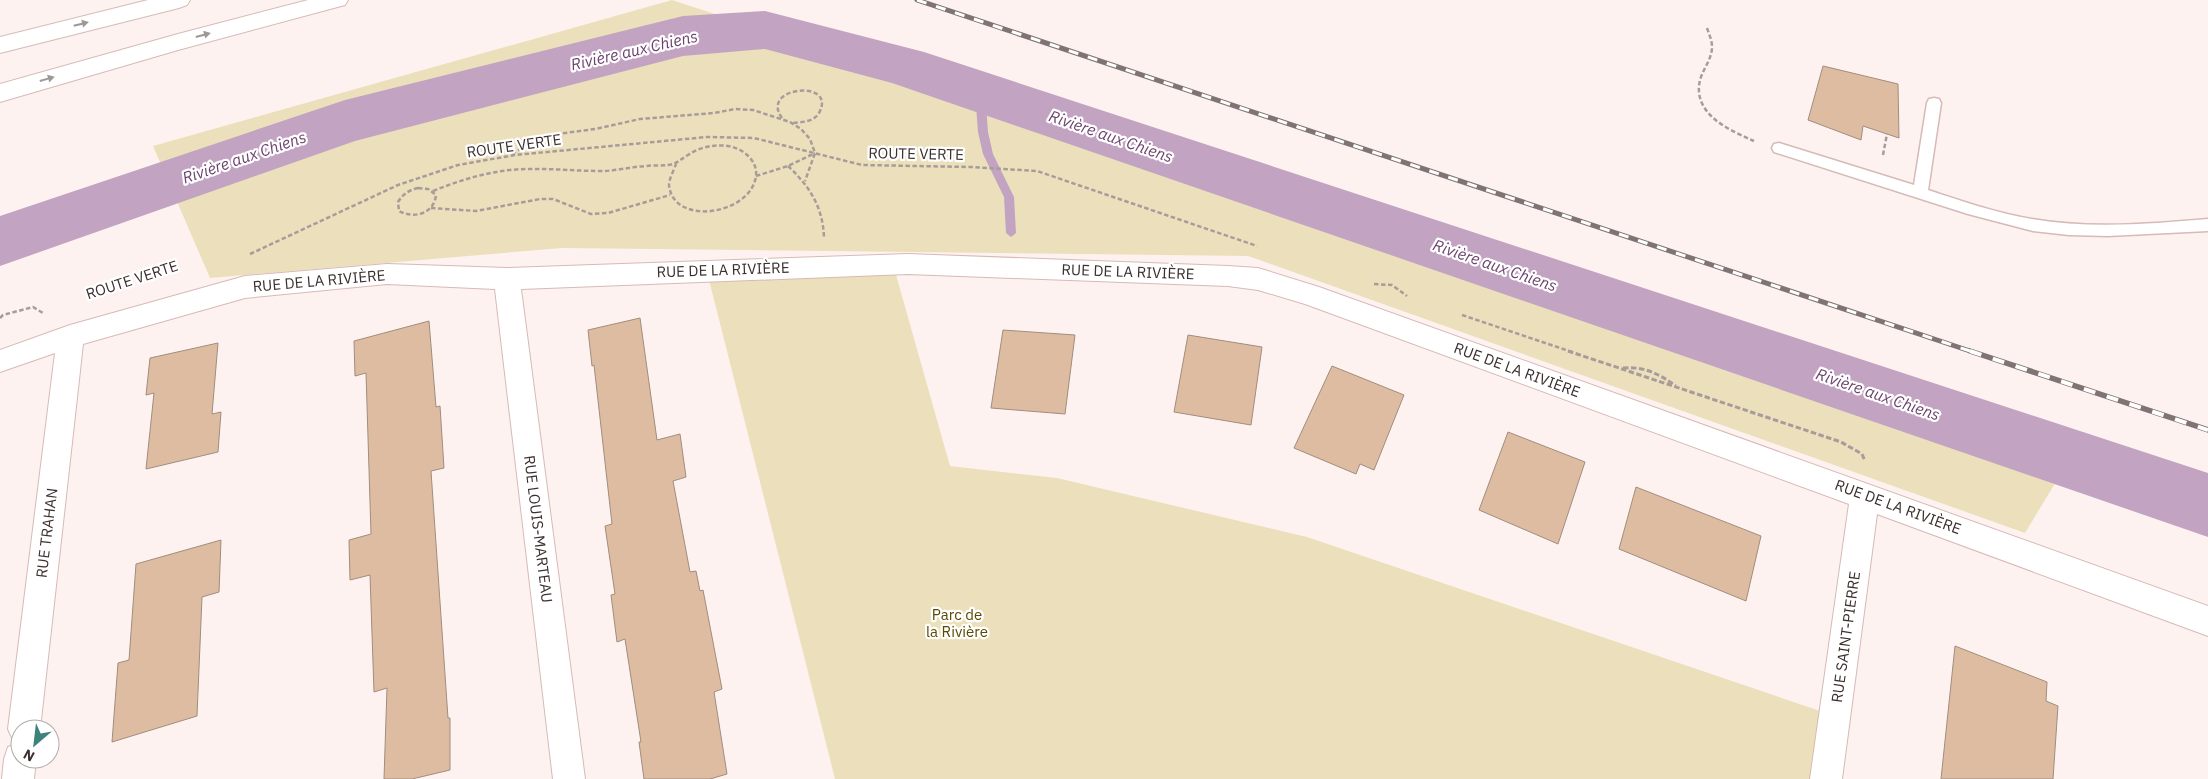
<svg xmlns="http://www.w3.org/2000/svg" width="2208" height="779" viewBox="0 0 2208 779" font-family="'IBM Plex Sans',sans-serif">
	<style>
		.green { fill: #ece0bc }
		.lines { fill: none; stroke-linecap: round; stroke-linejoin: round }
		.stream { fill: #c2a4c2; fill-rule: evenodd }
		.river { fill: #c2a4c2; fill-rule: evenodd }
		.building { fill: #debca1; stroke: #a08d7e }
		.lane-casing { stroke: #d6bab6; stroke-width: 3 }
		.street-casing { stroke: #d6bab6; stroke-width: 2 }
		.highway-casing { stroke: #d6bab6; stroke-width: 2 }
		.path-far1 { stroke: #a89c9b; stroke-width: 2.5; stroke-dasharray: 4.5 2.5; stroke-linecap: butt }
		.path { stroke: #a89c9b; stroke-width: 3; stroke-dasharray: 5.5 2.5; stroke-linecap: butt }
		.lane { fill: #fff; fill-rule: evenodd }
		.street { fill: #fff; fill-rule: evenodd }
		.highway { fill: #fff; fill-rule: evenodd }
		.rail-far1-casing { stroke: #7f7473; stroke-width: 5 }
		.rail-casing { stroke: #7f7473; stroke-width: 5.5 }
		.rail-far1 { stroke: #fff; stroke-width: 3; stroke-dasharray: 10; stroke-linecap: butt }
		.rail { stroke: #fff; stroke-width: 4; stroke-dasharray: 12; stroke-linecap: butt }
		.oneway { fill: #9d9897 }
		.labels { text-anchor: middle; stroke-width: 4.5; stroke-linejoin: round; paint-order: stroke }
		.street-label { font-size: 15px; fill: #3b302f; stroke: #fff }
		.park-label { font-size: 15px; fill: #5b4801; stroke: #fff }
		.water-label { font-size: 16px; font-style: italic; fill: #6c436d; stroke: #fff }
	</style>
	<rect width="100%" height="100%" fill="#fef2f0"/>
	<!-- green -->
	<path class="green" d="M672,0L2071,457L2025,533L1248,256L562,248L210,278L153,146Z
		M891,257L950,466L1057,478L1307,537L1835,716L1826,779H835L705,264Z"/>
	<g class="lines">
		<!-- stream -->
		<path class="stream" d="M980,89L985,92L988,132L993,154L1014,197L1016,233L1011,237L1006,233L1004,197L983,154L978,132L975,92Z"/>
		<!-- river -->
		<path class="river" d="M765,11L924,52L2208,473V537L892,83L765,49L683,56L355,141L0,266V216L345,100L683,16Z"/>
	</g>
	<!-- building -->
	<path class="building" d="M1823,66L1898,84L1899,138L1863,126L1861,140L1808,120Z
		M640,318L657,440L680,434L686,477L673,481L690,572L696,571L700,591L703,590L722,689L714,692L727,774L710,779H644L639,742H641L625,639L617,642L611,595L615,594L605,526L612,524L594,365L592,366L588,330Z
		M429,321L436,407L440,406L444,468L431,471L448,718H450V770L412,779H384L387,688L374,692L370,575L350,580L349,540L371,534L366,373L355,376L354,341Z
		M1003,330L1075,335L1065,414L991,408Z
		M1188,335L1262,347L1251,425L1174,412Z
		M218,343L212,414L221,412L218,452L146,469L154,393L146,395L150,358Z
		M1332,366L1404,395L1374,470L1360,464L1356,474L1294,448Z
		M1508,432L1585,462L1558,544L1479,510Z
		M1636,487L1761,536L1746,601L1619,549Z
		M221,540L219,592L202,597L197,716L112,742L118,663L129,660L136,564Z
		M1955,646L2047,682L2046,701L2058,706L2053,779H1941Z"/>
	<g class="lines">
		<!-- lane casing -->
		<g class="lane-casing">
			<path id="lane" d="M1934,98L1939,99L1941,103L1928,190C1962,201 1996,213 2032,219C2090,229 2149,224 2208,219V231L2108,236L2069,235L2033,231L1968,214L1774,152L1772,148L1774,144L1779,143L1914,185L1927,103L1929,99Z"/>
		</g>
		<!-- street casing -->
		<g class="street-casing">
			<path id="street" d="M908,254L1228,266L1258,268L1319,287L2208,606V636L1877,514L1842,779H1810L1849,504L1305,304L1258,290L1228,286L908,274L521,289L585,779H553L495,289L387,284L245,298L83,344L40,729H20V759H36L34,779H2L4,759L8,747L19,743L13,740L8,729L55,353L0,372V350L70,325L245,276L387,264L507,268Z"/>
		</g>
		<!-- highway casing -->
		<g class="highway-casing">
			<path id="highway" d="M148,0H190L187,5L179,8L0,53V37Z
				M308,0H348L345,5L178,50L0,102V84L178,34Z"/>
		</g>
		<!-- path-far1 -->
		<path class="path-far1" d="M1707,28C1709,34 1712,40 1712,47C1712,59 1703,69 1700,80C1692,114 1729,130 1754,141
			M782,118C759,87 835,79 820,111C815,122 803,122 793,123
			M512,154L542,136L595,129L640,119L714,113L735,109L753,110L790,122L801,129L810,139L815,153L805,181
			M1883,155L1887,134
			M788,166C810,187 823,207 824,238
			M756,176L788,166L815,153
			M418,188L428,189L436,195C434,214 414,219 399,211L398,202C403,194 409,190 418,188Z
			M433,191C458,181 483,173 510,170C540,167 570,171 601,171C616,171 630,167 646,166C653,165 661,166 668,165C677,164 681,159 688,155C699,147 715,144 728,146C742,148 758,160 756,176C751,215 673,227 669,185C669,179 674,170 676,164
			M431,208L476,211L540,199H553L591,214L608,213L670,195
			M250,254L398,185L458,165L515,155L707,137L754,138L862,165L971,167L1037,171L1257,246
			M1374,284L1392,285L1407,296
			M1462,315L1572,352
			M0,318L3,315L33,307L43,313"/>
		<!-- path -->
		<path class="path" d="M1568,351L1841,442L1862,454L1865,461
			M1623,368C1644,366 1659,374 1676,386"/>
		<!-- lane -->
		<use href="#lane" class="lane"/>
		<!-- street -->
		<use href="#street" class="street"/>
		<!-- highway -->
		<use href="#highway" class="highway"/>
		<!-- rail-far1 casing -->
		<g class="rail-far1-casing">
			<path id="rail-far1" d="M917,0L1973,352"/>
		</g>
		<!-- rail casing -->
		<g class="rail-casing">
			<path id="rail" d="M1970,351L2208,430"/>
		</g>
		<!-- rail-far1 -->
		<use href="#rail-far1" class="rail-far1"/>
		<!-- rail -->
		<use href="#rail" class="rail"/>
	</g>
	<!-- one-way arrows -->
	<defs><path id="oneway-solid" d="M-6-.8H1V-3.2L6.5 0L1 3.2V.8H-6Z" transform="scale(1.25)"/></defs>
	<g class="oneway">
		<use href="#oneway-solid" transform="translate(81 24) rotate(-14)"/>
		<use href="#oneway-solid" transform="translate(203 35) rotate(-15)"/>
		<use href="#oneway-solid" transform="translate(47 79) rotate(-16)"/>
	</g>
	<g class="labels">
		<!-- street labels -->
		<g class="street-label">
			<text transform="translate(514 146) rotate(-8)" y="5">ROUTE VERTE</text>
			<text transform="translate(916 154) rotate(1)" y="5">ROUTE VERTE</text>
			<text transform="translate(723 270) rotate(-2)" y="5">RUE DE LA RIVIÈRE</text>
			<text transform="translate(1128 272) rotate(2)" y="5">RUE DE LA RIVIÈRE</text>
			<text transform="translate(132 280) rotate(-18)" y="5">ROUTE VERTE</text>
			<text transform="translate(319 281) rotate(-5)" y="5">RUE DE LA RIVIÈRE</text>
			<text transform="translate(1517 370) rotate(20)" y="5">RUE DE LA RIVIÈRE</text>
			<text transform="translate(1898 507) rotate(20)" y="5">RUE DE LA RIVIÈRE</text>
			<text transform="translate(538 529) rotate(83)" y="5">RUE LOUIS-MARTEAU</text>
			<text transform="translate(47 533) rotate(-83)" y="5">RUE TRAHAN</text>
			<text transform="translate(1846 637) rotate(-82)" y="5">RUE SAINT-PIERRE</text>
		</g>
		<!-- park labels -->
		<g class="park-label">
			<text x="957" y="620">Parc de<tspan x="957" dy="17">la Rivière</tspan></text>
		</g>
		<!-- water labels -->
		<g class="water-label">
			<text transform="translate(634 50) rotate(-13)" y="6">Rivière aux Chiens</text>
			<text transform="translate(1111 136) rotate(19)" y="6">Rivière aux Chiens</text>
			<text transform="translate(244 157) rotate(-19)" y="6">Rivière aux Chiens</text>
			<text transform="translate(1495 265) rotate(19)" y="6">Rivière aux Chiens</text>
			<text transform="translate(1878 394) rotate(19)" y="6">Rivière aux Chiens</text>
		</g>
	</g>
	<!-- north arrow -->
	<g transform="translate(35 744) rotate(208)"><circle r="24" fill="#ffffff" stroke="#b1acac"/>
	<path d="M0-4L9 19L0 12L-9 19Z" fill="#3d837c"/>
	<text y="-8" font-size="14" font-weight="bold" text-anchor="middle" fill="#3b302f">N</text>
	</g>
</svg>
